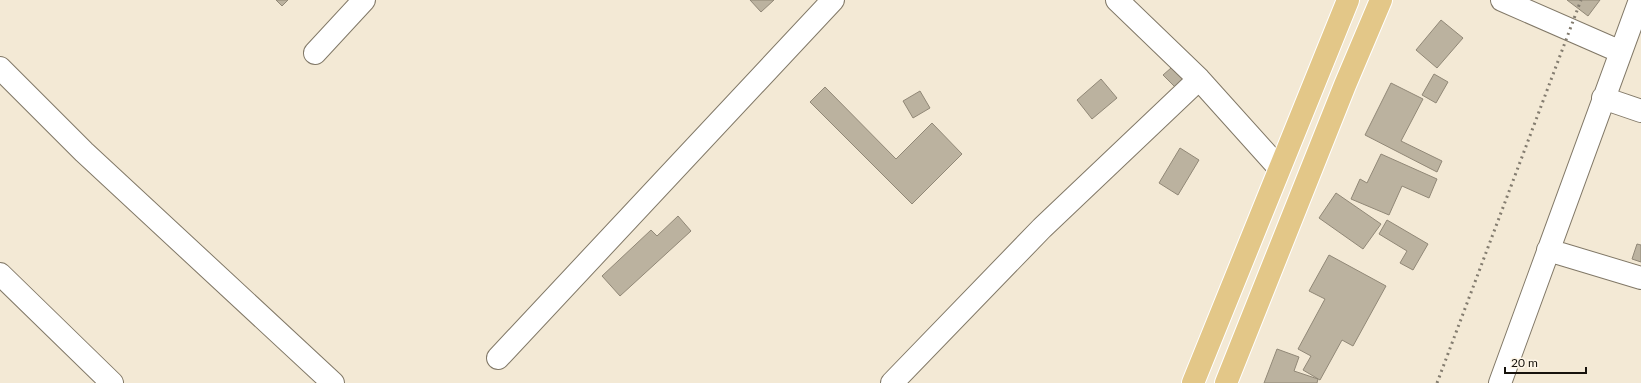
<svg xmlns="http://www.w3.org/2000/svg" width="1641" height="383" font-family="Lato,sans-serif">
	<rect width="100%" height="100%" fill="#f3e9d5"/>
	<!-- building -->
	<path fill="#bbb29f" stroke="#918877" d="M276,0h12l-6,6z
		M750,0h24l-13,12z
		M1567,0h33l-12,16z
		M1441,20l22,18 -26,30 -21,-18z
		M1179,61l14,14 -16,14 -14,-14z
		M1434,74l14,8 -12,21 -14,-8z
		M1101,79l16,19 -25,21 -15,-19z
		M1391,83l32,16 -22,42 41,20 -5,11 -72,-37z
		M825,87l71,72 36,-36 30,31 -50,50 -102,-102z
		M920,91l10,17 -17,10 -10,-17z
		M1180,148l19,12 -21,35 -19,-12z
		M1381,154l56,25 -8,19 -27,-12 -13,29 -38,-16 9,-20 7,4z
		M1336,193l45,31 -18,25 -44,-31z
		M678,216l13,15 -71,65 -18,-20 49,-46 6,6z
		M1387,220l41,24 -15,26 -13,-7 7,-12 -28,-17z
		M1637,244l4,1v17l-9,-3z
		M1329,255l57,31 -33,60 -11,-6 -22,40 -17,-10 8,-14 -13,-7 27,-50 -16,-8z
		M1277,349l22,8 -5,14 24,8 -1,4h-53z"/>
	<g fill="none" stroke-linecap="round" stroke-linejoin="round">
		<defs>
			<path id="street" d="M1117,0l82,79 80,89
				M1502,0l119,52
				M315,53l49,-53
				M1603,98l38,13
				M1548,250l93,28
				M0,274l112,109
				M498,358l335,-358
				M892,383l150,-155 157,-149
				M1500,383l140,-383"/>
			<path id="secondary" d="M0,68l84,84 249,231"/>
			<path id="primary" d="M1193,383l155,-383
				M1226,383l119,-298 36,-85"/>
		</defs>
		<!-- street casing -->
		<use href="#street" stroke="#817867" stroke-width="24"/>
		<!-- secondary casing -->
		<use href="#secondary" stroke="#817867" stroke-width="24"/>
		<!-- primary casing -->
		<use href="#primary" stroke="#fff" stroke-width="24"/>
		<!-- street -->
		<use href="#street" stroke="#fff" stroke-width="22"/>
		<!-- secondary -->
		<use href="#secondary" stroke="#fff" stroke-width="22"/>
		<!-- primary -->
		<use href="#primary" stroke="#e3c788" stroke-width="22"/>
		<!-- rail -->
		<path stroke="#837c6f" stroke-width="3" stroke-dasharray="2 4" stroke-linecap="butt" d="M1437,383l144,-383"/>
	</g>
	<!-- scale -->
	<path d="M1505 367v6h81v-6" fill="none" stroke="#16120c" stroke-width="2"/>
	<text x="1511" y="367" font-size="12" fill="#16120c" stroke="#fef6e7" stroke-width="3" paint-order="stroke">20 m</text>
</svg>
